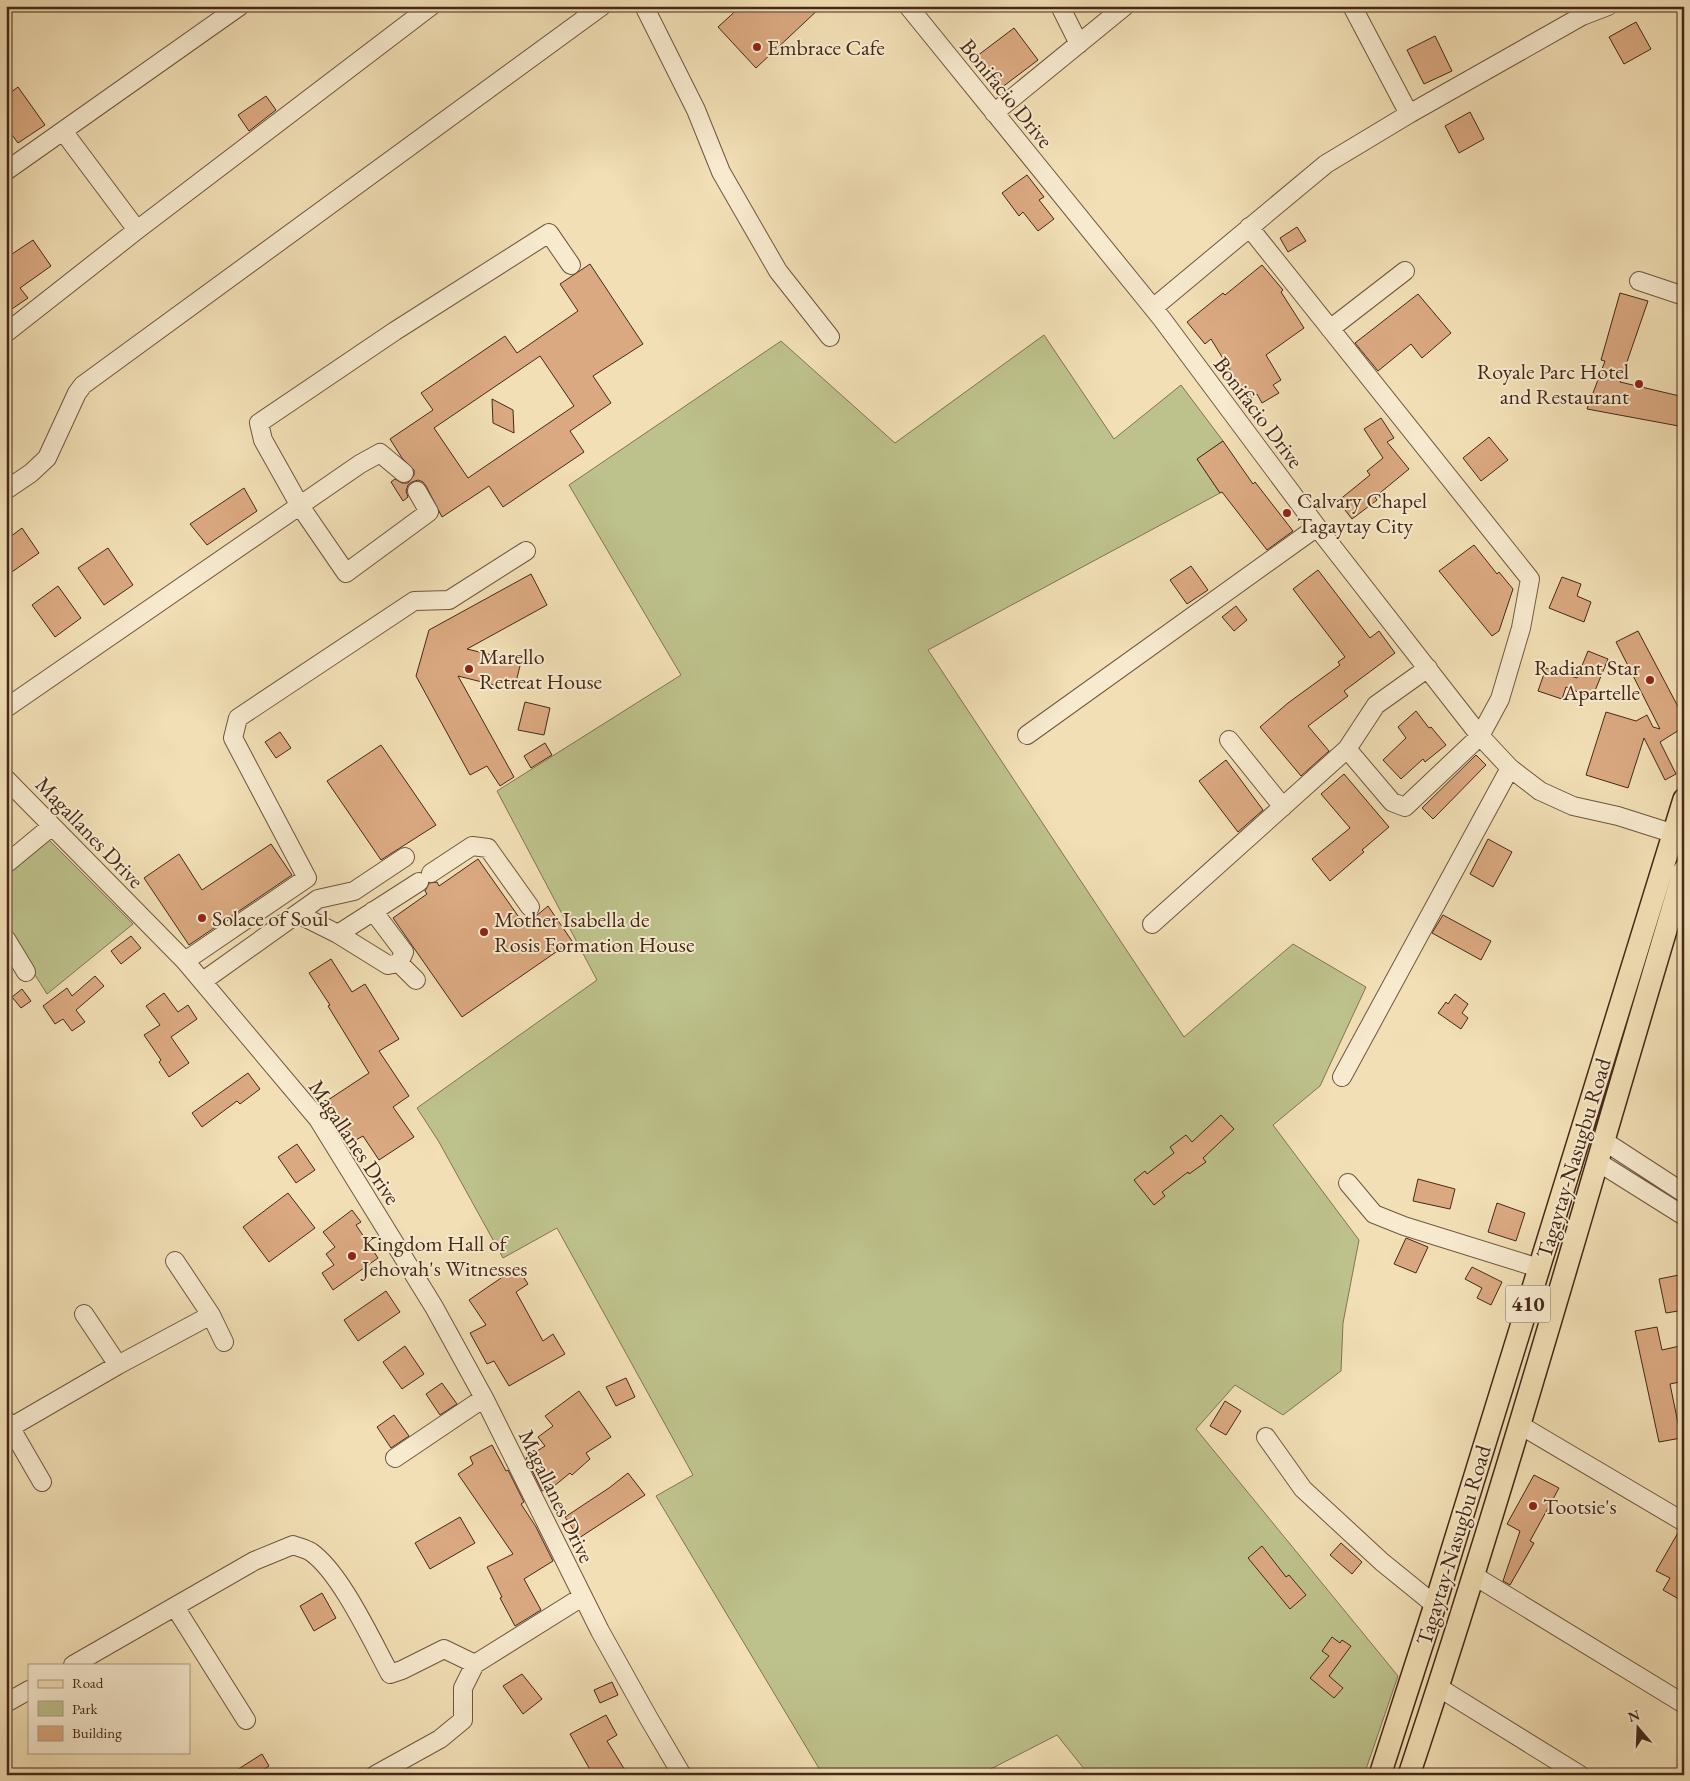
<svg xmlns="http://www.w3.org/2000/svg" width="1690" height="1781" font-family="'EB Garamond',serif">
	<rect width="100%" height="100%" fill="#f2dfb5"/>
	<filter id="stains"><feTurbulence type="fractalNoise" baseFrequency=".004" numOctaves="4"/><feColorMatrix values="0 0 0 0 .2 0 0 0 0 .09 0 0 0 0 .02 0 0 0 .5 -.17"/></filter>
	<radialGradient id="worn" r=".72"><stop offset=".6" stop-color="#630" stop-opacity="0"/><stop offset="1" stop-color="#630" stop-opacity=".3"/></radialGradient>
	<!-- green -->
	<path fill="#bdc18b" stroke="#817452" d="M1044,335l70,104 67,-54 42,56 -26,18 23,34 -292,157 256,387 109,-93 73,43 -46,99 -47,39 86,115 -16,83 -2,48 -58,44 -48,-30 -39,44 202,247 -34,99h-275l-32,-40 -78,40h-156l-167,-279 37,-21 -136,-247 -54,30 -64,-116 -22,-34 180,-128 -100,-189 184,-116 -112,-190 212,-144 114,102z
		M48,839l85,85 -86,70 -41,-65v-55z"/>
	<!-- building -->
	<path fill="#dba981" stroke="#452818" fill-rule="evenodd" d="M741,6h81l-66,62 -38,-41z
		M1636,22l15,27 -27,15 -15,-27z
		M1014,28l24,32 -37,28 -24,-32z
		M1435,36l17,35 -28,13 -17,-34z
		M18,87l27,38 -27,18 -12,-16v-31z
		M266,96l10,14 -27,21 -11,-16z
		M1470,112l14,27 -25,14 -14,-27z
		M1027,175l17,22 -5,3 15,19 -16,12 -15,-19 -4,4 -17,-23z
		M1297,227l9,14 -18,11 -8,-14z
		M33,240l18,26 -31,22 8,10 -22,15v-55z
		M590,264l53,80 -50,32 18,27 -41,28 14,21 -81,55 -14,-21 -47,31 -16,-31 -3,-4 -5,-2 -6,2 -4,3 -2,6 2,6 -5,4 -12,-19 4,-3 7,4h6l6,-8v-5l-12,-12 -12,-19 43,-29 -12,-17 84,-57 12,17 61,-42 -18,-27zM540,356l34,50 -106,72 -34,-50z
		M1262,265l21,25 -2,2 23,36 -38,27 15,25 -8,5 6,8 -17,10 -5,-9 -12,8 -14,-22 4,-2 -24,-39 -6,5 -18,-22 36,-29 2,2z
		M1620,293l28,8 -28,81 64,15v30l-97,-18 18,-48 -4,-1z
		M1418,294l33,39 -29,25 -11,-14 -33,27 -23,-28z
		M492,399l21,11 1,23 -21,-10z
		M1381,418l13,20 -7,4 22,27 -34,28 2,3 -25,19 -14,-18 32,-26 -3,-4 16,-13 -19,-29z
		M1489,437l19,23 -27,21 -18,-23z
		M1223,441l30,43 2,-2 38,49 -26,19 -45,-58 -2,1 -23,-34z
		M244,488l13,23 -50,34 -17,-21z
		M22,528l17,25 -33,23v-36z
		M1474,545l23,29 2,-2 14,17 -14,42 -7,5 -53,-65z
		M108,548l25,37 -29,20 -26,-37z
		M1191,566l17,24 -21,14 -17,-24z
		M1318,570l52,68 9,-7 16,22 -51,38 4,5 -40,30 21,25 -28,25 -41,-49 28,-24 52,-38 -2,-3 7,-5 -52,-68z
		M531,574l16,31 -80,44 54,13 -7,28 -56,-14 56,101 -14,9 -13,-20 -17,9 -54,-99 13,-46z
		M1562,577l19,7 -4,12 14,6 -7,20 -35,-14z
		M58,586l23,32 -26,19 -23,-32z
		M1236,606l11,14 -13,11 -12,-14z
		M1638,631l46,87v9l-24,15 16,32 -11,6 -21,-42 -16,50 -42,-13 20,-63 30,9 11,-6 6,12 7,2 -44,-87z
		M1588,651l20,8 -16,39 -26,-11 -4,12 -24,-8 8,-23 31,10z
		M525,702l25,6 -6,27 -26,-5z
		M1416,711l13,17 2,-1 15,18 -21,17 -2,-3 -22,20 -18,-19 23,-22 -8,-11z
		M280,732l11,16 -15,10 -11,-16z
		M545,743l7,12 -21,13 -7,-12z
		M381,745l55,80 -55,35 -54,-79z
		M1476,755l10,10 -53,54 -11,-11z
		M1226,760l37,50 -25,22 -39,-51z
		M1344,774l45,53 -27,23 2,2 -34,29 -18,-22 38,-31 -29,-34z
		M1488,839l24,13 -19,35 -23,-13z
		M271,844l21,31 -103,70 -45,-67 35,-24 23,36z
		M478,859l45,64 13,-7 12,-10 24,35 -110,76 -69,-99 34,-24 -2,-3 4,-8 8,-1 2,4z
		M1443,915l48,26 -10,19 -49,-27z
		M131,936l10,12 -20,16 -10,-13z
		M331,959l21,33 13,-8 34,55 -20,12 30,45 -16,11 21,30 -35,23 -16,-24 -9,5 -26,-41 41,-27 -41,-67 2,-1 -21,-32z
		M95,976l9,10 -28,24 9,12 -13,9 -9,-12 -8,5 -12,-18 24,-18 5,8z
		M22,989l9,12 -10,7 -9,-11z
		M164,993l14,19 10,-7 9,14 -26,18 18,26 -20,14 -10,-15 2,-2 -17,-25 16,-10 -14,-19z
		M1455,994l13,10 -6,9 6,5 -7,11 -23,-16 8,-11 2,2z
		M248,1073l12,16 -20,15 -3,-3 -35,26 -10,-14z
		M1221,1115l13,14 -31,29 3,4 -17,12 -1,-2 -26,20 3,4 -11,9 -20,-25 11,-9 2,3 27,-21 -4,-6 16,-12 6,7z
		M297,1144l18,26 -19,13 -18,-26z
		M1418,1179l37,10 -5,20 -37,-8z
		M288,1193l27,35 -46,34 -26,-35z
		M1497,1203l28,10 -9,28 -28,-9z
		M352,1210l9,12 -5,3 22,33 -45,32 -11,-17 12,-8 -8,-11 9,-7 -12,-15z
		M1406,1238l22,9 -12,26 -22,-9z
		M517,1267l11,17 -12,8 27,49 10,-7 12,20 -56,32 -15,-25 -7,3 -17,-31 16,-8 -17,-25z
		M1472,1267l30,15 -11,23 -14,-7 5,-10 -17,-9z
		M1684,1274v36l-18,3 -7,-34z
		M386,1291l14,21 -42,29 -14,-21z
		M1657,1327l5,23 22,-5v36l-14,3 11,54 -22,4 -24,-111z
		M405,1346l19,28 -22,15 -19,-27z
		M626,1378l9,19 -19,9 -10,-19z
		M442,1383l15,21 -17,11 -14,-21z
		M579,1391l32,46 -25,16 4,6 -18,16 -2,-2 -22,18 -1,-2 -5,2 -16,-33 19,-12 -7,-9 15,-11 -8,-10z
		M1225,1401l16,10 -15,24 -16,-9z
		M394,1415l15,21 -18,12 -14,-21z
		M492,1445l14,26 2,-1 16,32 -3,2 15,23 17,34 -29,18 17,31 -26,16 -15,-28 2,-1 -15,-30 26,-13 -55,-80 15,-10 -3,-7z
		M628,1473l17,22 -66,43 -14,-21 44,-29z
		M1534,1475l25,13 -29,53 4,2 -24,42 -7,-4 17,-50 -13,-7z
		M460,1517l15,26 -45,26 -15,-26z
		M1679,1531l5,2v69l-21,-12 7,-12 -14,-7z
		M1341,1543l21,19 -10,12 -22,-19z
		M1262,1546l24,31 3,-2 17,20 -16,14 -42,-51z
		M322,1593l14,25 -22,13 -14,-25z
		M1332,1637l8,6 2,-3 9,6 -22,30 14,12 -9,10 -24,-20 19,-22 -7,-5z
		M522,1674l20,25 -19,15 -20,-28z
		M612,1682l6,13 -18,8 -6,-13z
		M606,1715l11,20 -10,6 21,34h-35l-23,-41z
		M262,1754l7,12 -14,9h-26z"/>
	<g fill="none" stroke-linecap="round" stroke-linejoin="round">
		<defs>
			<path id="minor" d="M644,6l52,104 25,62 57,99 52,66
				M908,6l254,313 155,208 163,209 30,32 30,23 33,15 45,10 66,21
				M1060,6l19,38
				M1352,6l57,108
				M994,113l131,-107
				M63,131l74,99
				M6,171l234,-165
				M1249,227l281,352 -9,49 -21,71 -20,37 -75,71 -13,-5 -45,-53
				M1639,281l45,15
				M1153,308l173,-144 83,-50 173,-98 26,-10
				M1330,329l75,-58
				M6,333l131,-103 294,-224
				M6,490l25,-17 16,-15 30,-65 6,-8 519,-379
				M417,491l12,21 -83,61 -46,-67 -37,-66 -4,-17 136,-92 154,-98 22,32
				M6,708l354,-244 20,-11 24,20
				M1027,735l290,-208
				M1229,740l54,67
				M6,779l179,182 133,158 116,188 50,91 116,233 48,86 34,58
				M6,864l46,-38
				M431,873l41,-27 16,2 42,59
				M298,914l40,20 50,31 11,-2 5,-11 -31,-41
				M1152,924l195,-175 29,-44 52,-37
				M338,934l81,-52
				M6,939l20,33
				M185,961l122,-83 -74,-140 5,-20 176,-117 35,-1 77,-49
				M399,963l17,17
				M203,981l115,-82 36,-8 51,-34
				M1342,1077l168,-309
				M1604,1141l80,52
				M1598,1162l86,54
				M1348,1183l26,31 30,12 135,42
				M175,1261l36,54 13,27
				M84,1314l34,51
				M6,1420l36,62
				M1520,1425l164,97
				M6,1430l112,-65 93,-50
				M1266,1437l37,52 79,73 53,43
				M395,1458l89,-60
				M1473,1575l211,129
				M175,1607l71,113
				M73,1665l181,-104 39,-16c5,2 13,4 18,7 30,21 61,89 79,122l12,-4 42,-21 31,15 107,-67
				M1438,1687l142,88
				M6,1703l23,-13
				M375,1775l65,-36 23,-19v-32l12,-24"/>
			<path id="major" d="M1380,1775l55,-170 249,-806
				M1409,1775c100,-299 184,-603 275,-905"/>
		</defs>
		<!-- minor casing -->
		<use href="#minor" stroke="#70563f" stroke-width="20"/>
		<!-- major casing -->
		<use href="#major" stroke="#452818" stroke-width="24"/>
		<!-- minor -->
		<use href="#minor" stroke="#f7eacf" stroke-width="18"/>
		<!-- major -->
		<use href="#major" stroke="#f2dfb5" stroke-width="21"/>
	</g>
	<!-- markers -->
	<g fill="#8f2418" stroke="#f7eacf" stroke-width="2">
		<circle cx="757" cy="47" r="5"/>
		<circle cx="1639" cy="384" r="5"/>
		<circle cx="1287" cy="513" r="5"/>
		<circle cx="469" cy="669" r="5"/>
		<circle cx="1650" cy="680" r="5"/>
		<circle cx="202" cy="918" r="5"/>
		<circle cx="484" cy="932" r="5"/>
		<circle cx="352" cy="1256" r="5"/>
		<circle cx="1533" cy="1506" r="5"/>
	</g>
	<g text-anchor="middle" stroke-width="4" stroke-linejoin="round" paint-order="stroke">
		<!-- shield labels -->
		<rect fill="#f7eacf" stroke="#7a624f" stroke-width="1" x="1505.5" y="1285.5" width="45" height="37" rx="4"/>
		<g font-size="21" font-weight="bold" fill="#452818">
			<text x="1528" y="1311">410</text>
		</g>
		<!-- poi labels -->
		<g font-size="22" fill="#452818" stroke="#f7eacf" text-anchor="start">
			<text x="767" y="55">Embrace Cafe</text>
			<text x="1629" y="379" text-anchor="end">Royale Parc Hotel<tspan x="1629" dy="25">and Restaurant</tspan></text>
			<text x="1297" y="508">Calvary Chapel<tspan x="1297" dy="25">Tagaytay City</tspan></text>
			<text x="479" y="664">Marello<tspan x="479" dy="25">Retreat House</tspan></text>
			<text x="1640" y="675" text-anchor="end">Radiant Star<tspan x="1640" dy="25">Apartelle</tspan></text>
			<text x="212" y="926">Solace of Soul</text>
			<text x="494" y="927">Mother Isabella de<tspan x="494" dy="25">Rosis Formation House</tspan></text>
			<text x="362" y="1251">Kingdom Hall of<tspan x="362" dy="25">Jehovah's Witnesses</tspan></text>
			<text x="1543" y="1514">Tootsie's</text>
		</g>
		<!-- street labels -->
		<g font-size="22" fill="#452818" stroke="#f7eacf">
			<text transform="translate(1007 93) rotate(51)" y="8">Bonifacio Drive</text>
			<text transform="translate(1259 412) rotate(53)" y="8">Bonifacio Drive</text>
			<text transform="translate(90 832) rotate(46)" y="8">Magallanes Drive</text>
			<text transform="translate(355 1142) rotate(56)" y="8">Magallanes Drive</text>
			<text transform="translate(1573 1158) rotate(-73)" y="8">Tagaytay-Nasugbu Road</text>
			<text transform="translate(557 1496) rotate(64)" y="8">Magallanes Drive</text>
			<text transform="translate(1453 1545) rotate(-73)" y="8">Tagaytay-Nasugbu Road</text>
		</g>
	</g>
	<!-- margin -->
	<rect width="1690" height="1781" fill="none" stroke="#f2dfb5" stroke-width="25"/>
	<rect x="8" y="8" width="1675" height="1766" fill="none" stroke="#452818" stroke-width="2.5"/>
	<rect x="12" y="12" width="1665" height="1756" fill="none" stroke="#452818"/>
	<!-- legend -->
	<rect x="28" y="1664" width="162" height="90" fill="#f7eacf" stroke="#b09c86"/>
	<rect x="38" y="1680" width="25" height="8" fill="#f2dfb5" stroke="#b09c86"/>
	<text x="72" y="1688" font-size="15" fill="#452818">Road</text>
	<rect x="38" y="1701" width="25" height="15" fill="#bdc18b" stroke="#b09c86"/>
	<text x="72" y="1714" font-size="15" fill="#452818">Park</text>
	<rect x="38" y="1726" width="25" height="15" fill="#dba981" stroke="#b09c86"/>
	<text x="72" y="1738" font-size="15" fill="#452818">Building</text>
	<!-- north arrow -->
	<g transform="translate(1638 1728) rotate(341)" stroke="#f7eacf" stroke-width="4" paint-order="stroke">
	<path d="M0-4L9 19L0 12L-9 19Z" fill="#452818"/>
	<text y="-8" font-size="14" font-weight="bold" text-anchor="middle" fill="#452818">N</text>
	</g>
	<rect width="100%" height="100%" filter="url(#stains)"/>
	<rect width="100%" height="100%" fill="url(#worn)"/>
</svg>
